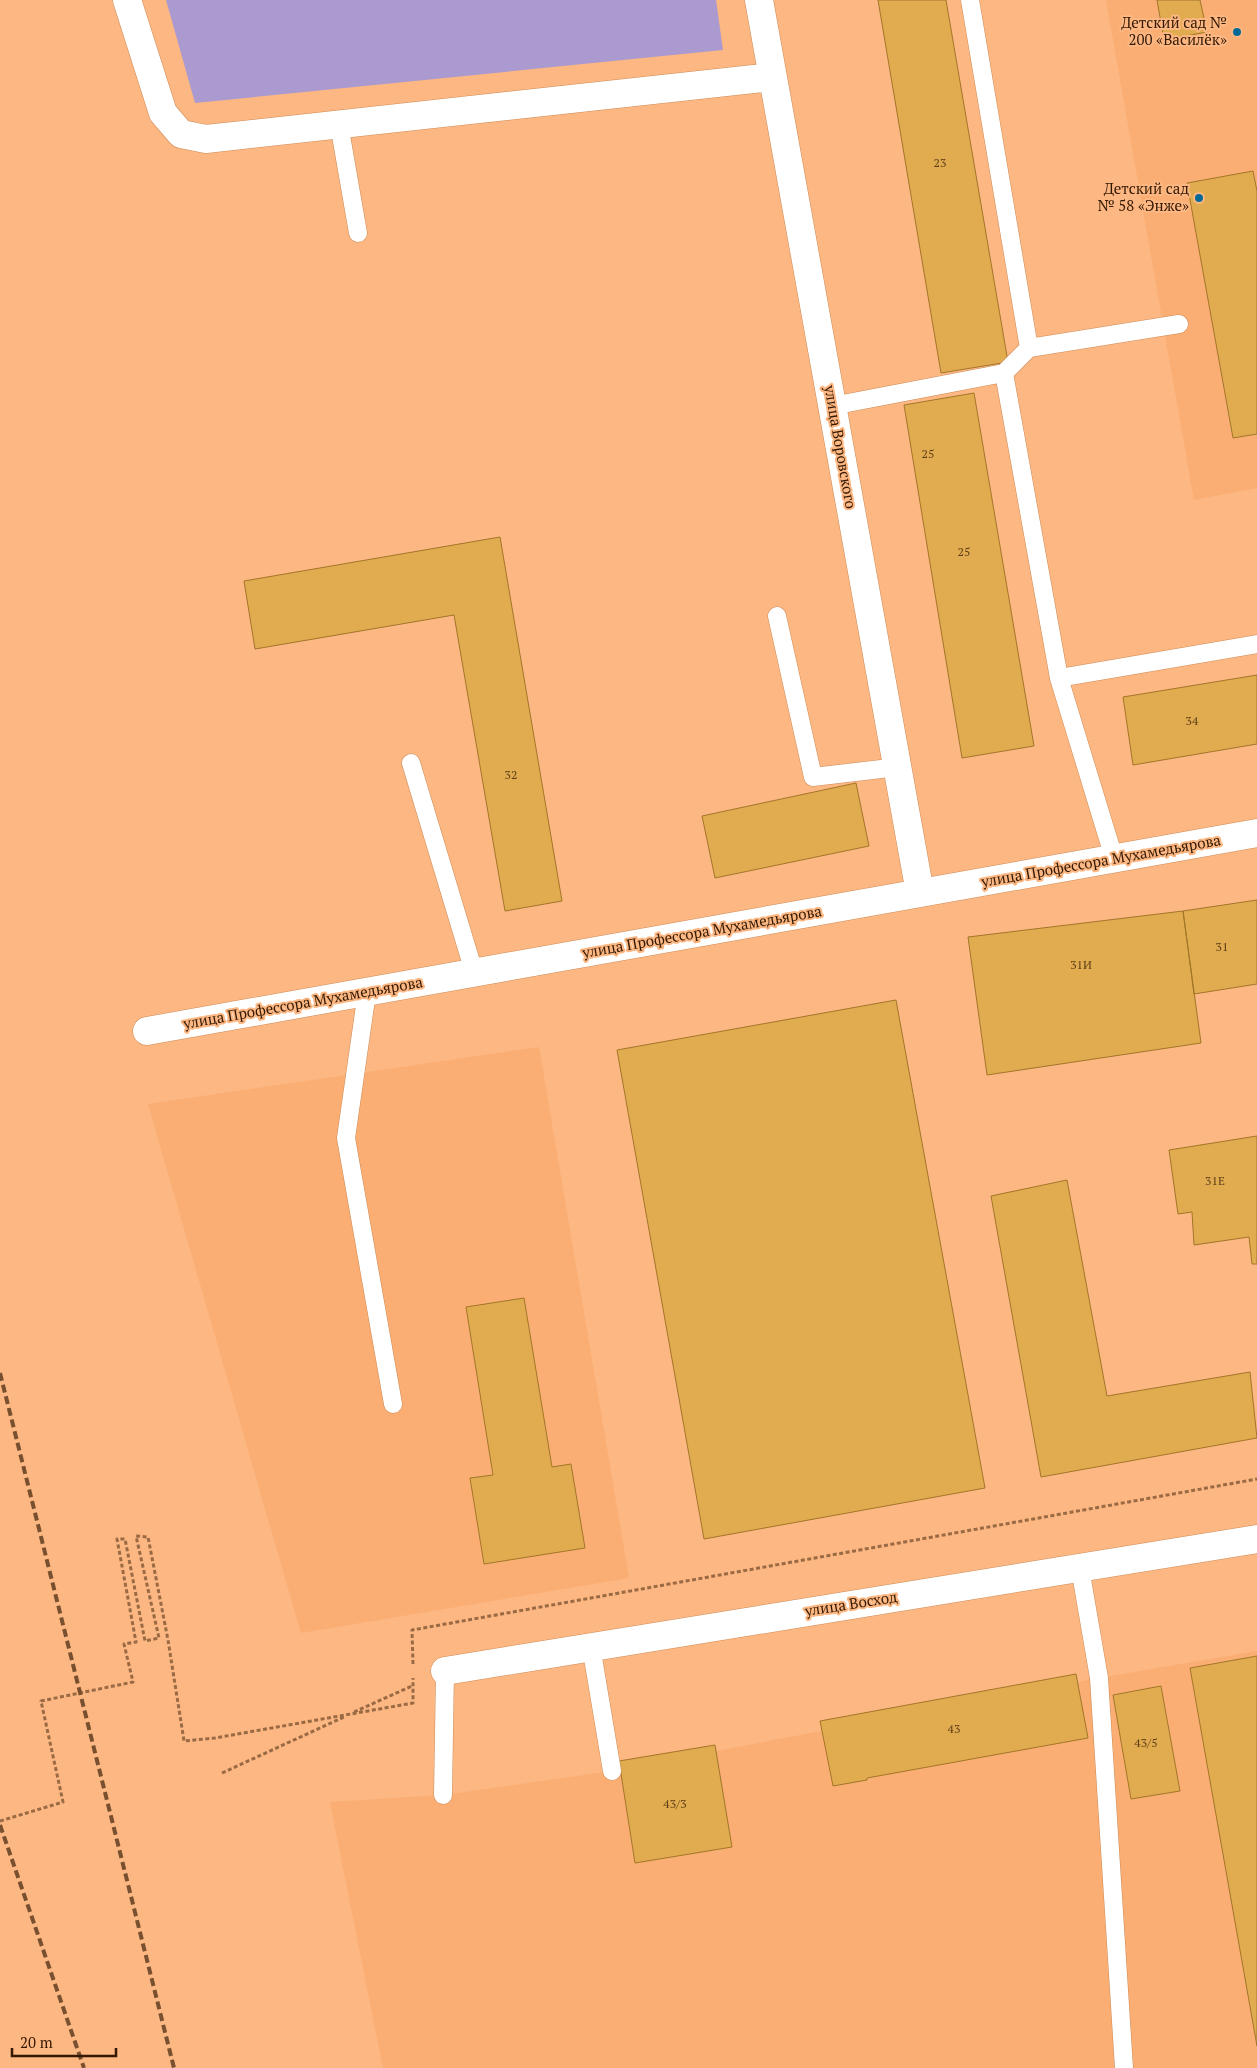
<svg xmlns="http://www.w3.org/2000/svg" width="1257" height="2068" font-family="'PT Serif',serif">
	<rect width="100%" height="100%" fill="#fdb782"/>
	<!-- built -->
	<path fill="#faae73" d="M1106,0h151v488l-63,12z
		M539,1047l90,531 -328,55 -153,-529z
		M1257,1651v417h-874l-53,-266 113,-7 169,-24 487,-93z"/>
	<!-- green -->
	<path fill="#aa9ad0" d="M166,0h550l7,50 -528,53z"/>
	<!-- building -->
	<path fill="#e1ab50" stroke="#a27629" d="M878,0h68l62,362 -67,11z
		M1157,0h43l7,32 -43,8z
		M1253,171l4,20v243l-24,4 -46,-255z
		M974,393l60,353 -72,12 -58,-353z
		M500,537l62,364 -57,10 -51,-296 -199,34 -11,-68z
		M1257,675v69l-124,21 -10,-68z
		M856,783l13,63 -154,32 -13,-62z
		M1257,900v84l-63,10 -11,-83z
		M1183,911l18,132 -214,32 -19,-138z
		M896,1000l89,488 -281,51 -87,-489z
		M1257,1136v128h-5l-3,-27 -55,8 -2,-33 -14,2 -9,-64z
		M1067,1180l40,216 143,-24 7,66 -216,39 -50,-281z
		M524,1298l28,169 19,-3 14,84 -101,16 -14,-86 23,-3 -27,-168z
		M1257,1656v390l-67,-378z
		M1076,1674l12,64 -221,40v2l-34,6 -13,-65z
		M1161,1686l19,105 -49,8 -18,-104z
		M715,1745l17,102 -97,16 -16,-102z"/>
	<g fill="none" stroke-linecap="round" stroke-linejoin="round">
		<defs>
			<path id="lane" d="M970,0l59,348 -25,25 55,305 55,180
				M339,124l19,109
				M1029,348l150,-24
				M832,406l172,-33
				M777,616l36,161 85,-10
				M1059,678l198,-34
				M411,763l63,209
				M367,992l-21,146 47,266
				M1080,1568l19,110 25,390
				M591,1646l21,125
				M443,1795l2,-124"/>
			<path id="street" d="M127,0l36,113 18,21 25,5 566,-62
				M759,0l161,893
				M147,1031l1110,-198
				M445,1671l812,-132"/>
		</defs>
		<!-- lane casing -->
		<use href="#lane" stroke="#cd8a55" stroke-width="19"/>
		<!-- street casing -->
		<use href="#street" stroke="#cd8a55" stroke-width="29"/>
		<!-- path -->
		<path stroke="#9a6a44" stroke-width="3" stroke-dasharray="4 2.5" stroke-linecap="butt" d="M413,1664l-1,-34 845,-151
			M354,1712l58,-26
			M222,1773l122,-56
			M0,1821l63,-19 -22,-101 92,-19 -9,-38 12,-2 -19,-103h8l20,102 14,-3 -23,-102 12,1 20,103 16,101 31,-3 198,-35v-25"/>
		<!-- lane -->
		<use href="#lane" stroke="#fff" stroke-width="18"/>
		<!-- street -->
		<use href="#street" stroke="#fff" stroke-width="28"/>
		<!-- rail -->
		<path stroke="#79502f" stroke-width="4" stroke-dasharray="8 4" stroke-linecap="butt" d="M0,1373l174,695
			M0,1825l84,243"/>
	</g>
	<!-- markers -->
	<g fill="#056997" stroke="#fdb782" stroke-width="2">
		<circle cx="1237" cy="32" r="5"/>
		<circle cx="1199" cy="198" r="5"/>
	</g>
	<g text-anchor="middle" stroke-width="4" stroke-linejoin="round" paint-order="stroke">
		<!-- number labels -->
		<g font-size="12" fill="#5e3e16">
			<text x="940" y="167">23</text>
			<text x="928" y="458">25</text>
			<text x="964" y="556">25</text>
			<text x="1192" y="725">34</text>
			<text x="511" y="779">32</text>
			<text x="1222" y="951">31</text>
			<text x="1081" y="969">31И</text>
			<text x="1215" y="1185">31Е</text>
			<text x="954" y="1733">43</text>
			<text x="1146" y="1747">43/5</text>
			<text x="675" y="1808">43/3</text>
		</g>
		<!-- poi labels -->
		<g font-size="15" fill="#331903" stroke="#fdb782" text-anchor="end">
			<text x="1227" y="28">Детский сад №<tspan x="1227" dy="17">200 «Василёк»</tspan></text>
			<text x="1189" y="194">Детский сад<tspan x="1189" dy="17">№ 58 «Энже»</tspan></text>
		</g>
		<!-- street labels -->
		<g font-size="15" fill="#331903" stroke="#fdb782">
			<text transform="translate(840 447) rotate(80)" y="5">улица Воровского</text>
			<text transform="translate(1101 861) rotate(-10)" y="5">улица Профессора Мухамедьярова</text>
			<text transform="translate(702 932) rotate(-10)" y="5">улица Профессора Мухамедьярова</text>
			<text transform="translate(303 1003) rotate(-10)" y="5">улица Профессора Мухамедьярова</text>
			<text transform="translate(851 1604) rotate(-9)" y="5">улица Восход</text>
		</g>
	</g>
	<!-- scale -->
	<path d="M12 2048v8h104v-8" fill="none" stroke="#331903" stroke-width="2.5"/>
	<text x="20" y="2048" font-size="15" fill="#331903" stroke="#fdb782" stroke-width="4" paint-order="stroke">20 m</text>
</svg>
